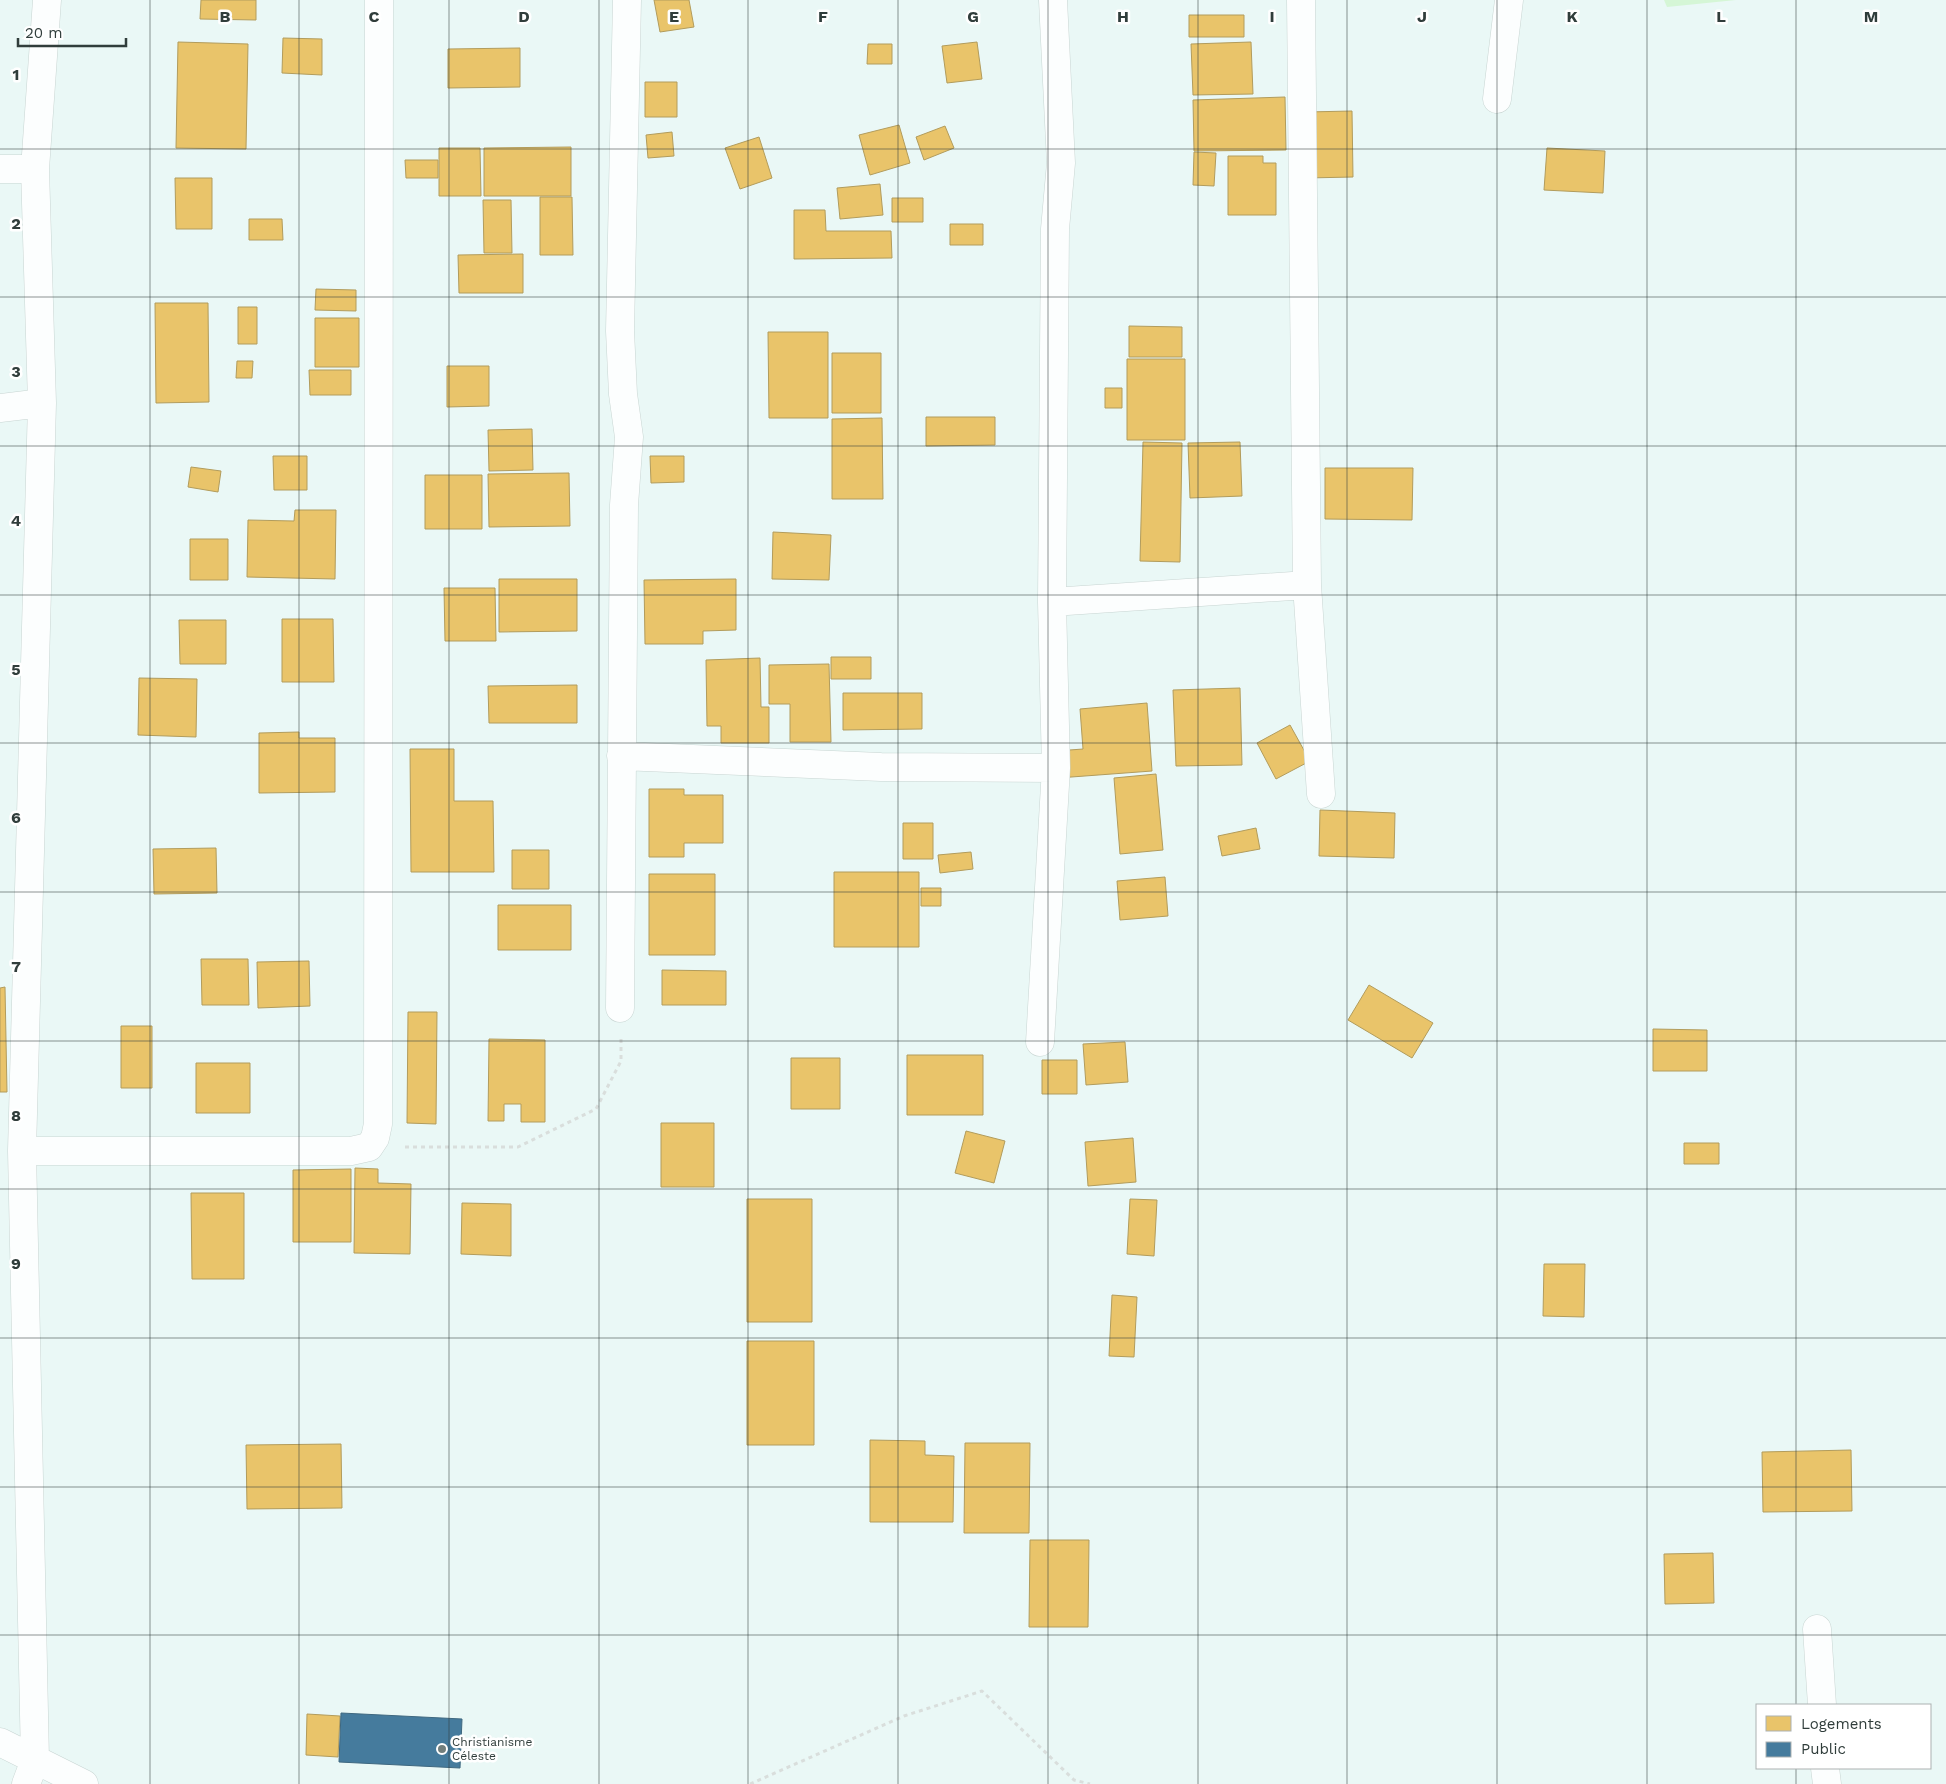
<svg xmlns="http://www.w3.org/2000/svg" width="1946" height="1784" font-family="'Work Sans',sans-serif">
	<rect width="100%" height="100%" fill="#eaf8f6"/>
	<!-- green -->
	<path fill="#d5f6d6" d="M1664,0h72l-69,7z"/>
	<!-- homes -->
	<path fill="#e9c46a" stroke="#b29c5c" d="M201,0h55v20l-56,-1z
		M654,0h35l5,27 -34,5z
		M1189,15h55v22h-55z
		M283,38l39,1v36l-40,-2z
		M178,42l70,2 -2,105 -70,-1z
		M977,42l5,37 -35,4 -5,-37z
		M1251,42l2,52 -60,1 -2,-51z
		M868,44h24v20h-25z
		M520,48v39l-72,1v-39z
		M645,82h32v35h-32z
		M1285,97l1,53 -92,1 -1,-51z
		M1352,111l1,66 -47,1v-66z
		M899,125l11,38 -40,12 -11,-40z
		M945,126l9,22 -30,12 -8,-23z
		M672,132l2,24 -26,2 -2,-23z
		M759,137l13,41 -32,11 -15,-41z
		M571,147v49h-87v-48z
		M439,148h41l1,48h-42z
		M1547,148l58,3 -2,42 -59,-3z
		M1194,152l22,1 -2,33 -21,-1z
		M1228,156h35v7h13v52h-48z
		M405,160h33v18h-32z
		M175,178h37v51h-36z
		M880,184l3,31 -43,4 -3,-31z
		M540,197h32l1,58h-33z
		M892,198h31v24h-31z
		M483,200h28l1,53h-28z
		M794,210h31l1,21h65l1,27 -98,1z
		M249,219h33l1,21h-34z
		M950,224h33v21h-33z
		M523,254v39h-64l-1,-38z
		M316,289l40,1v21l-41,-1z
		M155,303h53l1,99 -53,1z
		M238,307h19v37h-19z
		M315,318h44v49h-44z
		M1129,326l53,1v30h-53z
		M768,332h60v86h-59z
		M832,353h49v60h-49z
		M1127,359h58v81h-58z
		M237,361h16l-1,17h-16z
		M447,366h42v40l-42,1z
		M309,370h42v25h-41z
		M1105,388h17v20h-17z
		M926,417h69v28l-69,1z
		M882,418l1,81h-51v-80z
		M532,429l1,41 -44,1 -1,-41z
		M1143,442l39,1 -2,119 -40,-1z
		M1240,442l2,54 -52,2 -2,-55z
		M273,456h34v34h-33z
		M650,456h34v26l-33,1z
		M191,467l30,4 -3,21 -30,-5z
		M1325,468h88l-1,52 -87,-1z
		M569,473l1,53 -81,1 -1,-53z
		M425,475h57v54h-57z
		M295,510h41l-1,69 -88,-2 1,-57 46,1z
		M773,532l58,3 -2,45 -57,-1z
		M190,539h38v41h-38z
		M499,579h78v52l-78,1z
		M736,579v51l-33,1v13h-58l-1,-64z
		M444,588h51l1,53h-51z
		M282,619h51l1,63h-52z
		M179,620h47v44h-46z
		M831,657h40v22h-40z
		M760,658l1,49h8v36h-48v-17h-14l-1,-66z
		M829,664l2,78h-41v-38h-21v-39z
		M139,678l58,1 -1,58 -58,-2z
		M577,685v38h-88l-1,-37z
		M1240,688l2,77 -66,1 -3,-76z
		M843,693h79v36l-79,1z
		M1147,703l5,68 -94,7 -2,-27 27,-2 -3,-40z
		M1290,725l20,36 -34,18 -19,-36z
		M299,732v6h36v54l-76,1v-60z
		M410,749h44v52h39l1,71h-83z
		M1156,774l7,76 -43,4 -6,-76z
		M649,789h35v6h39v48h-39v14h-35z
		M1320,810l75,3 -1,45 -75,-2z
		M903,823h30v36h-30z
		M1256,828l4,21 -38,7 -4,-20z
		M216,848l1,45 -63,1 -1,-45z
		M512,850h37v39h-37z
		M971,852l2,17 -33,4 -2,-18z
		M834,872h85v75h-85z
		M649,874h66v81h-66z
		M1165,877l3,39 -48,4 -3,-39z
		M921,888h20v18h-20z
		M498,905h73v45h-73z
		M201,959h47l1,46h-47z
		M309,961l1,45 -52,2 -1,-46z
		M662,970l64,1v34h-64z
		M1369,985l64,38 -21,35 -64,-38z
		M5,987l2,105h-7v-104z
		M408,1012h29l-1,112 -29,-1z
		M121,1026h31v62h-31z
		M1653,1029l54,1v41h-54z
		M489,1039l56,1v82h-24v-18h-17v17h-16z
		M1125,1042l3,40 -42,3 -3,-41z
		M907,1055h76v60h-76z
		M791,1058h49v51h-49z
		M1042,1060h35v34h-35z
		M196,1063h54v50h-54z
		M661,1123h53v64h-53z
		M966,1131l39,10 -11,42 -39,-10z
		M1133,1138l3,44 -48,4 -3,-44z
		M1684,1143h35v21h-35z
		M355,1168l23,1v14l33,1 -1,70 -56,-1z
		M351,1169v73h-58v-72z
		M191,1193h53v86h-52z
		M747,1199h65v123h-65z
		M1130,1199l27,1 -3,56 -27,-2z
		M462,1203l49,1v52l-50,-2z
		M1544,1264h41l-1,53 -41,-1z
		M1112,1295l25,2 -3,60 -25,-1z
		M747,1341h67v104h-67z
		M870,1440l55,1v14l29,1 -1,66h-83z
		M965,1443h65l-1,90h-65z
		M341,1444l1,64 -95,1 -1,-64z
		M1851,1450l1,61 -89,1 -1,-60z
		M1030,1540h59l-1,87h-59z
		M1713,1553l1,50 -49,1 -1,-50z
		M307,1714l33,2 -2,41 -32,-2z"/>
	<!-- public -->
	<path fill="#457b9d" stroke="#3f6880" d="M341,1713l121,6 -2,49 -121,-6z"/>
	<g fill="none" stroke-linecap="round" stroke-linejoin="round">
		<defs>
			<path id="minor" d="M1301,0l6,585 14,209
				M1497,99l12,-99
				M0,169h35
				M0,408l42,-5
				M1052,602l255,-17
				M621,756l260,11 175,1
				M620,1008l4,-503 5,-68 -6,-43 -3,-63 7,-331
				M1040,1042l16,-274 -4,-166 3,-373 6,-66 -8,-163
				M22,1151h329l18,-4 6,-9 3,-14 1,-1124
				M1817,1629l5,76
				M0,1742l84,42
				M1825,1768l2,16
				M26,1784l9,-24 -13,-609 20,-748 -7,-234 12,-169"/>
		</defs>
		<!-- minor casing -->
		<use href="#minor" stroke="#c8d5d2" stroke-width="29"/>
		<!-- path -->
		<path stroke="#d9dedc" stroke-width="3" stroke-dasharray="4 4" stroke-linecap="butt" d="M405,1147h113l78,-38 25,-48v-23
			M750,1784l154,-68 78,-25 92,89 16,4"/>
		<!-- minor -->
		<use href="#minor" stroke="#fcfefe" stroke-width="28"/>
	</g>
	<!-- grid -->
	<path fill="none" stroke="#303d3b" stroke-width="1" stroke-opacity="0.55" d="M150,0v1784M299,0v1784M449,0v1784M599,0v1784M748,0v1784M898,0v1784M1048,0v1784M1198,0v1784M1347,0v1784M1497,0v1784M1647,0v1784M1796,0v1705M0,149h1946M0,297h1946M0,446h1946M0,595h1946M0,743h1946M0,892h1946M0,1041h1946M0,1189h1946M0,1338h1946M0,1487h1946M0,1635h1946M1796,1768v16"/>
	<!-- markers -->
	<circle fill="#717e7c" stroke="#fff" stroke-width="2" cx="442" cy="1749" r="5"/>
	<g text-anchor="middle" stroke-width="5" stroke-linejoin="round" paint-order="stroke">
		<!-- poi labels -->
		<g font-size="12" fill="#303d3b" stroke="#fff" text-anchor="start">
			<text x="452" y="1746">Christianisme<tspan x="452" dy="14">Céleste</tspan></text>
		</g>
	</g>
	<g font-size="16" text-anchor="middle" font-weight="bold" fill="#303d3b" stroke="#fff" stroke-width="5" stroke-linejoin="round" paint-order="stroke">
		<text x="225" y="22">B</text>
		<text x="374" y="22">C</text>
		<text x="524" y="22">D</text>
		<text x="674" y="22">E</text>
		<text x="823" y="22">F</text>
		<text x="973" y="22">G</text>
		<text x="1123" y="22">H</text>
		<text x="1272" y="22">I</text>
		<text x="1422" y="22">J</text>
		<text x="1572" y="22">K</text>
		<text x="1721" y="22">L</text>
		<text x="1871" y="22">M</text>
		<text x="16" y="80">1</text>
		<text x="16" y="229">2</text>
		<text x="16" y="377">3</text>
		<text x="16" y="526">4</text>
		<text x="16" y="675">5</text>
		<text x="16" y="823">6</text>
		<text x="16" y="972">7</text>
		<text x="16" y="1121">8</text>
		<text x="16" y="1269">9</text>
	</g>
	<!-- legend -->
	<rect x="1756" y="1704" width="175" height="65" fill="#ffffff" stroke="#acb1b1"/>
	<rect x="1766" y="1716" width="25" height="15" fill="#e9c46a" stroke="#acb1b1"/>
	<text x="1801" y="1729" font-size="15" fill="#303d3b">Logements</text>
	<rect x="1766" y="1742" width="25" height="15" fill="#457b9d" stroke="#acb1b1"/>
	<text x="1801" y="1754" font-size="15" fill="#303d3b">Public</text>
	<!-- scale -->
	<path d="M18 38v8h108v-8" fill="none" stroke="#303d3b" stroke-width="2.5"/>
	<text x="25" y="38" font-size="15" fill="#303d3b" stroke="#ffffff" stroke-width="4" paint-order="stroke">20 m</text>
</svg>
